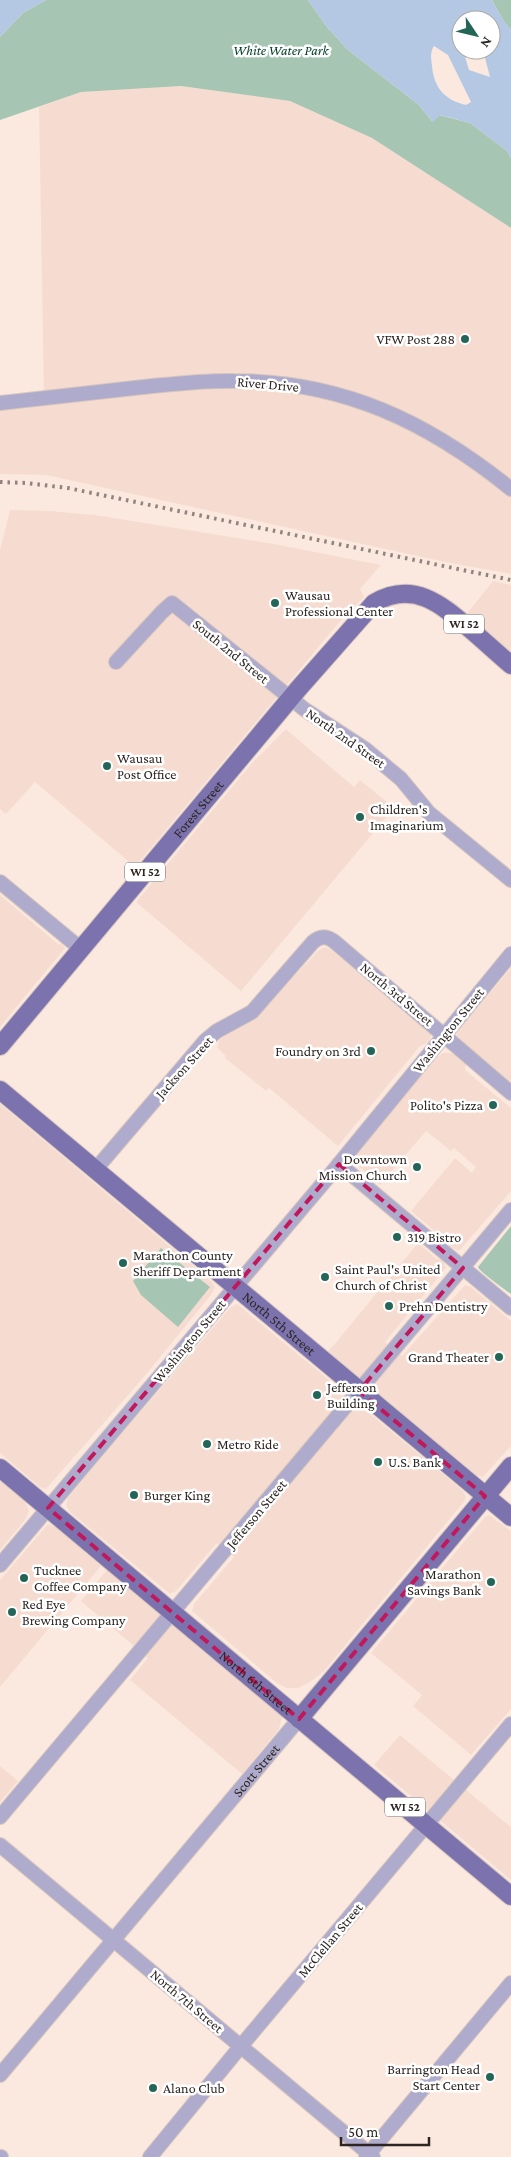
<svg xmlns="http://www.w3.org/2000/svg" width="511" height="2157" font-family="'Crimson Pro',serif">
	<rect width="100%" height="100%" fill="#fbe9e0"/>
	<!-- built -->
	<path fill="#f6dcd0" d="M181,86l109,15 82,37 139,90v346l-66,-12 -399,-87 -46,-1v-71l44,-5 -5,-291 42,-15z
		M10,510l40,1 45,4 179,29 107,21 -21,24 4,8 -23,23 -206,247 -100,-85 -29,32 -6,-5v-259z
		M493,581l18,4v69l-46,-38z
		M286,729l68,58 6,-7 34,28 -153,183 -105,-89 116,-139z
		M0,895l59,50 2,-2 4,5 -65,79z
		M325,947l6,3 101,83 -3,9 -9,4 -82,100 -69,-58 -3,3 -41,-33 1,-2 -9,-9 2,-6 6,-6 34,-20 36,-40 23,-24z
		M511,968v118l-53,-45 -2,-5 3,-6z
		M443,1053h6l10,3 7,7 -1,7 46,38v83l-52,60 -8,-4 -2,-4 -38,-32 44,-53 17,15 4,-6 -22,-19 -3,3 -25,-20 -46,54 -27,-24 2,-5 80,-97z
		M0,1104l212,178 3,5 -4,8 -68,83 -97,111 -6,-2 -40,-34z
		M418,1243l19,16 6,1 3,8 -61,74 17,14 63,-71 6,2 40,34v125l-28,31 -7,-2 -148,-123z
		M237,1304l224,185 5,7 -2,6 -6,7 -134,162 -14,11 -12,6h-11l-9,-4 -86,-73 2,-7 40,-47 -17,-14 -41,48 -6,3 -100,-82 -4,-7 2,-7 38,-46 124,-144z
		M0,1481l25,20 4,10 -4,9 -25,30z
		M489,1515l22,16v178l-40,46 -58,-49 9,-11 -51,-42 114,-136z
		M48,1524l7,3 46,39 -101,121v-107z
		M107,1570l175,147 -3,12 -37,45 -112,-94 18,-22 -67,-57z
		M400,1735l111,92v53l-137,-115z
		M0,1766l18,15 -18,21z"/>
	<!-- green -->
	<path fill="#a6c5b3" d="M46,0h262l19,27 21,23 71,55 13,16 7,-6 31,8 37,28 4,7v70l-139,-90 -82,-37 -109,-15 -100,6 -81,28v-83l23,-24z
		M492,0h19v30l-8,-10z
		M511,1226v68c-7,-5 -31,-22 -33,-27z
		M161,1248l49,39 -32,40 -37,-32 -8,-14z"/>
	<!-- water -->
	<path fill="#b4c8e3" fill-rule="evenodd" d="M0,0h46l-23,13 -23,24z
		M308,0h184l11,20 8,10v128l-4,-7 -37,-28 -30,-8 -7,7 -14,-17 -71,-55 -21,-23zM461,20h30v30h-8l7,27 -21,-7 -6,-20h-2zM434,46l14,9 23,47 -5,3c-21,-5 -32,-17 -34,-39 -1,-8 -2,-14 2,-20z"/>
	<g fill="none" stroke-linecap="round" stroke-linejoin="round">
		<defs>
			<g id="minor">
				<path d="M0,403c48,-5 96,-11 143,-16 31,-3 61,-7 91,-6 109,0 194,41 277,108"/>
				<path d="M116,662l46,-50 10,-9 132,106 61,40 36,30 28,34 82,67"/>
				<path d="M0,882l81,67"/>
				<path d="M339,1164l172,144"/>
				<path d="M95,1170l110,-129 12,-10 35,-19 61,-70c8,-7 15,-6 23,1l175,150"/>
				<path d="M0,1565l330,-390 181,-221"/>
				<path d="M0,1817l511,-607"/>
				<path d="M0,1845l373,312"/>
				<path id="s1" d="M0,2075l299,-356"/>
				<path d="M0,2157h1"/>
				<path d="M150,2157l91,-111 270,-322"/>
				<path d="M366,2157l145,-174"/>
			</g>
			<g id="major">
				<path id="s2" d="M0,1046l299,-358 75,-85c39,-23 67,1 96,26 14,12 27,24 41,36"/>
				<path id="s3" d="M0,1090l511,427"/>
				<path id="s4" d="M0,1468l511,428"/>
				<path d="M299,1719l212,-253"/>
			</g>
		</defs>
		<!-- minor casing -->
		<use href="#minor" stroke="#d6c6be" stroke-width="16"/>
		<!-- major casing -->
		<use href="#major" stroke="#d6c6be" stroke-width="20"/>
		<!-- minor -->
		<use href="#minor" stroke="#afabcc" stroke-width="14"/>
		<!-- major -->
		<use href="#major" stroke="#7c73ae" stroke-width="18"/>
		<!-- rail -->
		<path stroke="#8f837d" stroke-width="4" stroke-dasharray="2.5 5" stroke-linecap="butt" d="M0,482l26,1 42,5 443,92"/>
	</g>
	<!-- marked area -->
	<path fill="none" stroke="#c2185b" stroke-width="4" stroke-dasharray="10 6" stroke-linejoin="round" d="M339,1164l124,104 -104,123 126,105 -186,223 -251,-211z"/>
	<!-- markers -->
	<g fill="#236657" stroke="#fff" stroke-width="2">
		<circle cx="465" cy="339" r="5"/>
		<circle cx="275" cy="603" r="5"/>
		<circle cx="107" cy="766" r="5"/>
		<circle cx="360" cy="817" r="5"/>
		<circle cx="371" cy="1051" r="5"/>
		<circle cx="493" cy="1105" r="5"/>
		<circle cx="417" cy="1167" r="5"/>
		<circle cx="397" cy="1237" r="5"/>
		<circle cx="123" cy="1263" r="5"/>
		<circle cx="325" cy="1277" r="5"/>
		<circle cx="389" cy="1306" r="5"/>
		<circle cx="499" cy="1357" r="5"/>
		<circle cx="317" cy="1395" r="5"/>
		<circle cx="207" cy="1444" r="5"/>
		<circle cx="378" cy="1462" r="5"/>
		<circle cx="134" cy="1495" r="5"/>
		<circle cx="24" cy="1578" r="5"/>
		<circle cx="491" cy="1582" r="5"/>
		<circle cx="12" cy="1612" r="5"/>
		<circle cx="490" cy="2077" r="5"/>
		<circle cx="153" cy="2088" r="5"/>
	</g>
	<g text-anchor="middle" stroke-width="5" stroke-linejoin="round" paint-order="stroke">
		<!-- shield labels -->
		<g fill="#fff" stroke="#6b6664" stroke-width="1">
			<rect x="444" y="614.5" width="40" height="19" rx="4"/>
			<rect x="125" y="862.5" width="40" height="19" rx="4"/>
			<rect x="385" y="1797.5" width="40" height="19" rx="4"/>
		</g>
		<g font-size="12" font-weight="bold" fill="#2c2522">
			<text x="464" y="628">WI 52</text>
			<text x="145" y="876">WI 52</text>
			<text x="405" y="1811">WI 52</text>
		</g>
		<!-- park labels -->
		<g font-size="14" font-style="italic" fill="#003e25" stroke="#fff">
			<text x="281" y="55">White Water Park</text>
		</g>
		<!-- poi labels -->
		<g font-size="14" fill="#2c2522" stroke="#fff" text-anchor="start">
			<text x="455" y="344" text-anchor="end">VFW Post 288</text>
			<text x="285" y="600">Wausau<tspan x="285" dy="16">Professional Center</tspan></text>
			<text x="117" y="763">Wausau<tspan x="117" dy="16">Post Office</tspan></text>
			<text x="370" y="814">Children's<tspan x="370" dy="16">Imaginarium</tspan></text>
			<text x="361" y="1056" text-anchor="end">Foundry on 3rd</text>
			<text x="483" y="1110" text-anchor="end">Polito's Pizza</text>
			<text x="407" y="1164" text-anchor="end">Downtown<tspan x="407" dy="16">Mission Church</tspan></text>
			<text x="407" y="1242">319 Bistro</text>
			<text x="133" y="1260">Marathon County<tspan x="133" dy="16">Sheriff Department</tspan></text>
			<text x="335" y="1274">Saint Paul's United<tspan x="335" dy="16">Church of Christ</tspan></text>
			<text x="399" y="1311">Prehn Dentistry</text>
			<text x="489" y="1362" text-anchor="end">Grand Theater</text>
			<text x="327" y="1392">Jefferson<tspan x="327" dy="16">Building</tspan></text>
			<text x="217" y="1449">Metro Ride</text>
			<text x="388" y="1467">U.S. Bank</text>
			<text x="144" y="1500">Burger King</text>
			<text x="34" y="1575">Tucknee<tspan x="34" dy="16">Coffee Company</tspan></text>
			<text x="481" y="1579" text-anchor="end">Marathon<tspan x="481" dy="16">Savings Bank</tspan></text>
			<text x="22" y="1609">Red Eye<tspan x="22" dy="16">Brewing Company</tspan></text>
			<text x="480" y="2074" text-anchor="end">Barrington Head<tspan x="480" dy="16">Start Center</tspan></text>
			<text x="163" y="2093">Alano Club</text>
		</g>
		<!-- street labels -->
		<g font-size="14" fill="#2c2522" stroke="#fff">
			<text transform="translate(268 384) rotate(5)" y="5">River Drive</text>
			<text transform="translate(231 651) rotate(39)" y="5">South 2nd Street</text>
			<text transform="translate(346 738) rotate(35)" y="5">North 2nd Street</text>
			<text dy="5" stroke="none"><textPath href="#s2" startOffset="309">Forest Street</textPath></text>
			<text transform="translate(397 994) rotate(40)" y="5">North 3rd Street</text>
			<text transform="translate(448 1030) rotate(-51)" y="5">Washington Street</text>
			<text transform="translate(184 1067) rotate(-48)" y="5">Jackson Street</text>
			<text dy="5" stroke="none"><textPath href="#s3" startOffset="364">North 5th Street</textPath></text>
			<text transform="translate(189 1341) rotate(-50)" y="5">Washington Street</text>
			<text transform="translate(256 1514) rotate(-50)" y="5">Jefferson Street</text>
			<text dy="5" stroke="none"><textPath href="#s4" startOffset="334">North 6th Street</textPath></text>
			<text dy="5" stroke="none"><textPath href="#s1" startOffset="398">Scott Street</textPath></text>
			<text transform="translate(330 1940) rotate(-50)" y="5">McClellan Street</text>
			<text transform="translate(187 2001) rotate(40)" y="5">North 7th Street</text>
		</g>
	</g>
	<!-- north arrow -->
	<g transform="translate(476 35) rotate(125)"><circle r="24" fill="#ffffff" stroke="#aba8a7"/>
	<path d="M0-4L9 19L0 12L-9 19Z" fill="#236657"/>
	<text y="-8" font-size="14" font-weight="bold" text-anchor="middle" fill="#2c2522">N</text>
	</g>
	<!-- scale -->
	<path d="M341 2137v8h88v-8" fill="none" stroke="#2c2522" stroke-width="2.5"/>
	<text x="348" y="2137" font-size="15" fill="#2c2522" stroke="#ffffff" stroke-width="4" paint-order="stroke">50 m</text>
</svg>
